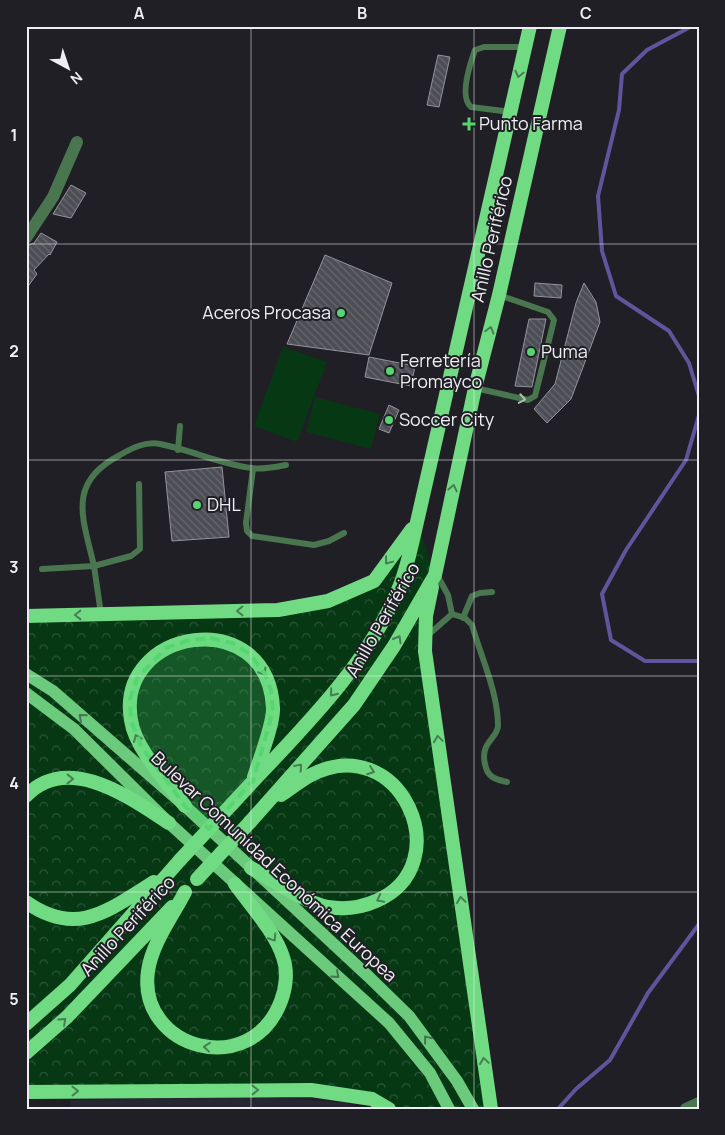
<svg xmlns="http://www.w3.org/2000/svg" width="725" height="1135" font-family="Manrope,sans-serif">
	<defs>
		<pattern id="forest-crowns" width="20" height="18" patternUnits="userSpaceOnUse" patternTransform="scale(1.25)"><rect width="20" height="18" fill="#073814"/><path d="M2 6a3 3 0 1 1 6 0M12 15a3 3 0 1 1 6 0" fill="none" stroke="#2b5537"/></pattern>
		<pattern id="building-back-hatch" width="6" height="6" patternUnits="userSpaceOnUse" patternTransform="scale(1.25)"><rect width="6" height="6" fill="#4d4d55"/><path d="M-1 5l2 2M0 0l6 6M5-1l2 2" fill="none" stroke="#67676e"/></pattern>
	</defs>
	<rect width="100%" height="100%" fill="#201f26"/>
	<!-- built -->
	<path fill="#272733" d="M274,1097l72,6 15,6h-289l-2,-9z"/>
	<!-- grass -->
	<path fill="#073814" d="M283,347l44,15 -30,80 -43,-16z
		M315,397l65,17 -9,35 -65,-17z"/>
	<!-- forest -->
	<path fill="url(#forest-crowns)" d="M417,522l18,53 -9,41 65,493h-102l-78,-19 -285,2v-476l252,-6 96,-29z"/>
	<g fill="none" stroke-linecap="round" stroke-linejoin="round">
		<!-- stream -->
		<path stroke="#5e559c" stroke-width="4" d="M692,26l-45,24 -25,24 -3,36 -21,86 4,55 14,45 53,35 20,32 10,33
			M699,415l-13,45 -60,90 -24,44 9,46 34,21h54
			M558,1109l18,-20 34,-29 38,-67 51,-69"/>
	</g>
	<!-- building -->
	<path fill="url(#building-back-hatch)" stroke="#94939c" d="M438,55l12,2 -11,50 -12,-2z
		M71,185l15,8 -15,25 -18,-4z
		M41,233l16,9 -7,13 -1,-1 -15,16 3,4 -11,15v-43l8,-3z
		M325,255l67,28 -23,72 -82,-11z
		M535,283l27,2 -1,13 -27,-2z
		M584,283l12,19 4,20 -29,77 -24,24 -13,-14 21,-25 21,-81z
		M529,319h17l-14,68 -17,-1z
		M369,357l46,9 -4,20 -46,-9z
		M389,405l10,5 -10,23 -10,-4z
		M222,467l7,70 -57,4 -7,-69z"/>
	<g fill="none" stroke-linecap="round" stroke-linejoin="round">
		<!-- service -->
		<path stroke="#49754f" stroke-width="6" d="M511,112l-40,-5c-12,-10 -1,-43 4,-57l9,-3h42
			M475,388l53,12 7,-4 19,-76 -6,-8 -49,-17
			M178,450l2,-24
			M253,469l-7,54 1,8 5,5 62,9 15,-4 15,-8
			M42,569l52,-3c-11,-48 -28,-83 26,-111 12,-7 26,-14 40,-11 31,6 60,20 92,24 10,2 23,-1 34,-3
			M436,573l12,22 4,19 13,4 7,7c9,32 26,67 26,101 -1,14 -20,16 -12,42 3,10 12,12 21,14
			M101,614l-7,-48 37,-10 9,-7 -1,-65
			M463,618l9,-22 8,-3 12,-1
			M427,636l25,-22"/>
		<!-- minor -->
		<path stroke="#49754f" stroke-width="12" d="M26,238l27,-41 24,-55
			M686,1109l13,-6"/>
		<!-- primary -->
		<path stroke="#6bca7b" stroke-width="12" d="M26,674l27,17 132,115 184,171 40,39 48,65 16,28
			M26,693l48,36 95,94 220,200 41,50 19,36"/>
		<!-- trunk -->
		<path stroke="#71db84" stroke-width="14" d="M432,587l-6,29 -1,35 66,458
			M26,616l252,-6 50,-9 46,-20 38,-52
			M26,796c42,-44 104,2 143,27
			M232,804c61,-67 134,-133 168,-219 8,-20 12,-42 17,-63l113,-496
			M185,806c-17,-23 -50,-57 -54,-86 -16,-92 137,-117 142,-12 1,15 -14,53 -19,69
			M250,822l104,-117 40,-59 41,-71 40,-187 24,-93 61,-269
			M251,868c24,13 50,33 77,39 17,3 32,1 48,-6 85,-36 24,-174 -67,-125 -10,6 -19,13 -28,19
			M185,892c-13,25 -33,51 -37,79 -11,78 103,110 133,30 5,-13 7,-30 2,-44 -8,-25 -33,-52 -48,-73
			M26,902c51,36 83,8 128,-20
			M26,1024l44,-39 110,-125
			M26,1053l41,-36 105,-110
			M26,1092l285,-2 61,9 17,10"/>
		<!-- trunk-bridge -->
		<path stroke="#71db84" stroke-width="14" d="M180,860l52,-56
			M197,879l53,-57"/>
	</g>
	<!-- one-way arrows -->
	<defs><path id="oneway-chevron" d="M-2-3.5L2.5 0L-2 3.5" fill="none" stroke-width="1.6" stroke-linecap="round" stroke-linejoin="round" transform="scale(1.25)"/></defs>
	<g stroke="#487d55">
		<use href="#oneway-chevron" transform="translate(519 74) rotate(103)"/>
		<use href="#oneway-chevron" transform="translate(490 330) rotate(-75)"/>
		<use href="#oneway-chevron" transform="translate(453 488) rotate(-78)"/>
		<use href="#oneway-chevron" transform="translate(388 561) rotate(127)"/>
		<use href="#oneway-chevron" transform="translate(240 611) rotate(179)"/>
		<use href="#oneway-chevron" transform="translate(78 615) rotate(179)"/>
		<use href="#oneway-chevron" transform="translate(398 639) rotate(-60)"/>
		<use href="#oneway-chevron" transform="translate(263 672) rotate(58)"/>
		<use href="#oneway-chevron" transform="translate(333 693) rotate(129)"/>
		<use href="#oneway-chevron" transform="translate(137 738) rotate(-113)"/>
		<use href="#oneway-chevron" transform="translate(438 739) rotate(-98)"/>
		<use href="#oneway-chevron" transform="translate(299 767) rotate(-49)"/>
		<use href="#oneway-chevron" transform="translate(371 771) rotate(20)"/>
		<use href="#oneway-chevron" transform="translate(70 779) rotate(1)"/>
		<use href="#oneway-chevron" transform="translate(380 899) rotate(153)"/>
		<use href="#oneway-chevron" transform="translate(461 900) rotate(-98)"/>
		<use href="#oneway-chevron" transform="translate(273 938) rotate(57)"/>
		<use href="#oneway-chevron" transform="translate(63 1021) rotate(-42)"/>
		<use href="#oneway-chevron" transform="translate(207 1047) rotate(-174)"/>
		<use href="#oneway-chevron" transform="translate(484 1061) rotate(-98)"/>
		<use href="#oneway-chevron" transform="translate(255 1090)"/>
		<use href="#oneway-chevron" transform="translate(75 1091) rotate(-1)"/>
	</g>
	<use stroke="#adbeb1" href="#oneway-chevron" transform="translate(522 399) rotate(10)"/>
	<g stroke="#467450">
		<use href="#oneway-chevron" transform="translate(82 717) rotate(-139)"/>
		<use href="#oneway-chevron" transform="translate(336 975) rotate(42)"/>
		<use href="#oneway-chevron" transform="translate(427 1039) rotate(-128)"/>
	</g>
	<!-- marked area -->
	<path fill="#56d671" fill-opacity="0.2" stroke="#56d671" stroke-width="4" stroke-dasharray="10 6" stroke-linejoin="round" d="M210,638l22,5 17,10 16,21 6,16 2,21 -20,70 -44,48 -24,-23 -44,-60 -10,-25 -1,-22 7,-21 29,-30 20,-7z"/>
	<!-- grid -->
	<path fill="none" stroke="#efeff3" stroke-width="1" stroke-opacity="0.55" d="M251,26v1083M474,26v1083M26,244h673M26,460h673M26,676h673M26,892h673"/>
	<!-- markers -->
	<g fill="#56d671" stroke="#201f26" stroke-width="2">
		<path d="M466.5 116.5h5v5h5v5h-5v5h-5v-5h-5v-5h5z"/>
		<circle cx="341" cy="313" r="5"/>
		<circle cx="531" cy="352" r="5"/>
		<circle cx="390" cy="371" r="5"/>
		<circle cx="389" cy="420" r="5"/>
		<circle cx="197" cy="505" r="5"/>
	</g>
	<g text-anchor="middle" stroke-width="4" stroke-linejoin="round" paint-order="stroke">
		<!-- poi labels -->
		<g font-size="18" fill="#efeff3" stroke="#201f26" text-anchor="start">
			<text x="479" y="130">Punto Farma</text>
			<text x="331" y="319" text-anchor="end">Aceros Procasa</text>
			<text x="541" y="358">Puma</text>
			<text x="400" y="367">Ferretería<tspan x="400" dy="21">Promayco</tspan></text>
			<text x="399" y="426">Soccer City</text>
			<text x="207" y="511">DHL</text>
		</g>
		<!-- street labels -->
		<g font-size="18" fill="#efeff3" stroke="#201f26">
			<text transform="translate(492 239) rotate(-77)" y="6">Anillo Periférico</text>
			<text transform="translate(383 620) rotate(-60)" y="6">Anillo Periférico</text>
			<text transform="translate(274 867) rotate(43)" y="6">Bulevar Comunidad Económica Europea</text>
			<text transform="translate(128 926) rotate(-47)" y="6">Anillo Periférico</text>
		</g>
	</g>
	<!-- border -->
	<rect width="725" height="1135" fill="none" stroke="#201f26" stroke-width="55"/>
	<!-- north arrow -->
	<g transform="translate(68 68) rotate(140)" stroke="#201f26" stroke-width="4" paint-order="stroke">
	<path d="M0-4L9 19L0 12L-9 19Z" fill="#efeff3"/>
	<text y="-8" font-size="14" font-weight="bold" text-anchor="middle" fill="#efeff3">N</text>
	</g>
	<rect x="28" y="28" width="670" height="1080" fill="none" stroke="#efeff3" stroke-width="2"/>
	<g font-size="16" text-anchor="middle" font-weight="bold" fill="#efeff3">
		<text x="139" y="19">A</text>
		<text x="362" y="19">B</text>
		<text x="586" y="19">C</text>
		<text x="14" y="141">1</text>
		<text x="14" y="357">2</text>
		<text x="14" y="573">3</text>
		<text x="14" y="789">4</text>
		<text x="14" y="1005">5</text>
	</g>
</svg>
